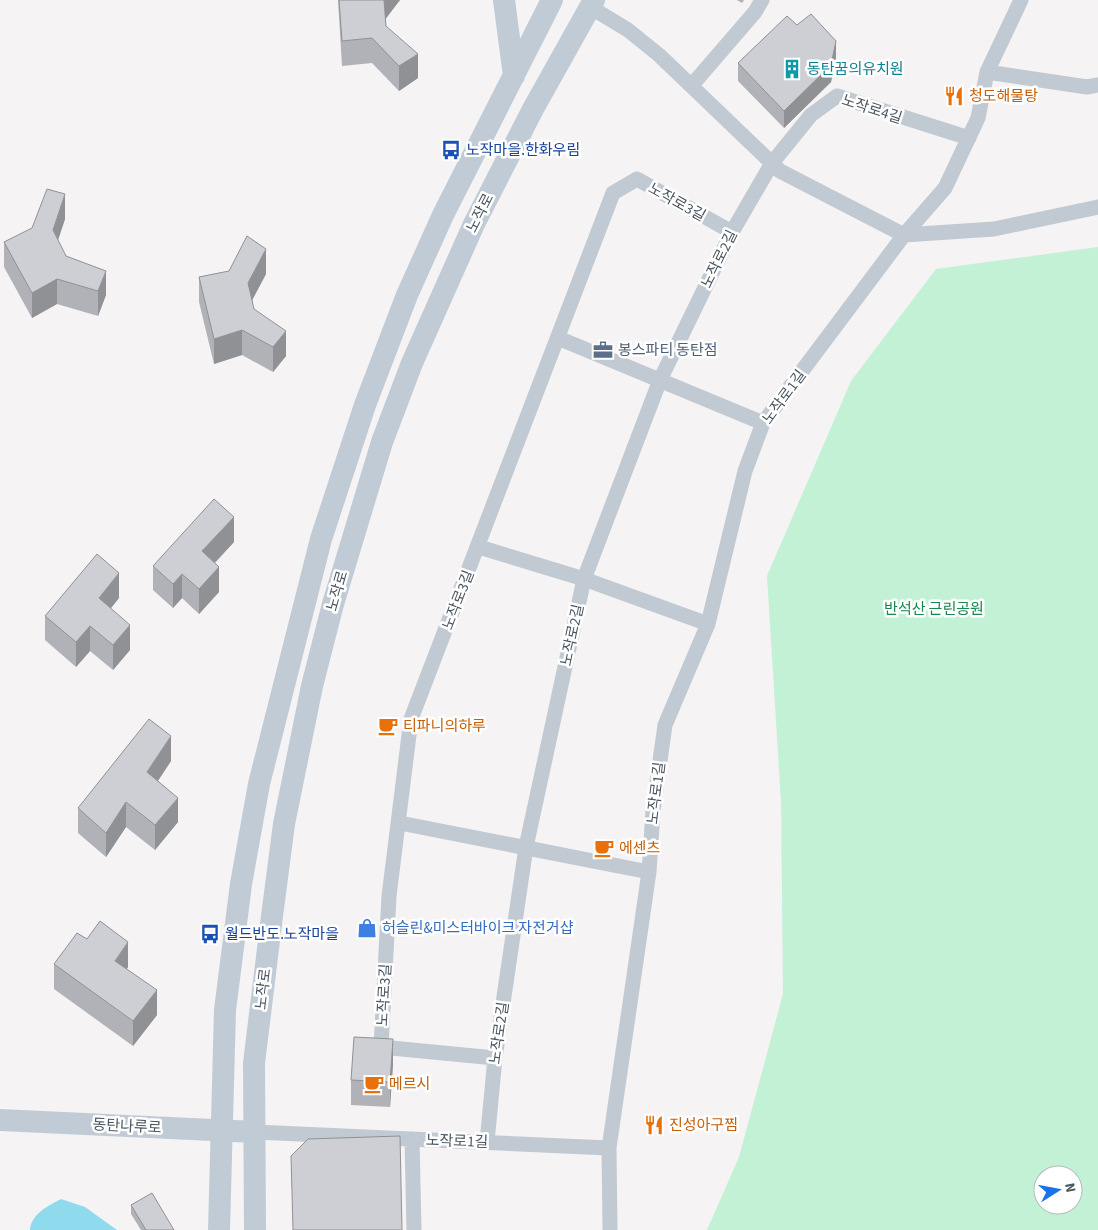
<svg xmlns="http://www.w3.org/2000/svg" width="1098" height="1230" font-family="'Source Sans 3','Noto Sans KR',sans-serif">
	<rect width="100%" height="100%" fill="#f5f3f3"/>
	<!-- green -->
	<path fill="#c3f1d5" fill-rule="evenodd" d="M1098,247v983h-391l32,-73 44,-163 -2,-192 -14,-226 84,-195 85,-112zM1043,1175h30v30h-30z"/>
	<!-- water -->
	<path fill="#90daee" d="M61,1199l24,8 32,23h-87c1,-16 18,-24 31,-31z"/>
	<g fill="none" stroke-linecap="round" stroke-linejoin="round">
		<!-- street -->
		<path stroke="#c1cad2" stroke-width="15" d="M590,7l38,23 31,25 121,116 124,64 90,-6 104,-22
			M987,72l100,15 11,-2
			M692,85l63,-73 7,-12
			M558,338l205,85
			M479,547l105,32 124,45
			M400,823l249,49
			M495,1058l-114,-11 8,-151 22,-177 202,-526 24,-14 95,53
			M255,1132l354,16
			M412,1139l2,91
			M487,1142l8,-84 31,-211 58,-268 76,-199 72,-148 40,-69 39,-48 26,-19 132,42
			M610,1230l-1,-82 40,-276 4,-61 12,-86 43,-101 37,-153 18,-48 141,-188 41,-47 33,-70 9,-46 34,-72"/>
		<!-- secondary -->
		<path stroke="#c1cbd6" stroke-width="22" d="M504,0l10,76
			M0,1120l255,12
			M219,1230l6,-220 16,-126 18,-100 62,-245 44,-134 42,-110 36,-80 109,-215
			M255,1230l-1,-167 18,-147 12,-92 28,-138 21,-82 49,-162 30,-79 62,-139 59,-115 61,-109"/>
	</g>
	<!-- wall -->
	<path fill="#b0b2b7" d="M338,0h62l-14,18v8l32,52 -19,13 -27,-28 -30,3z
		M737,0h7l-2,3z
		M836,58l-5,24 -47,46 -46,-47v-18z
		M65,219l-7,21 8,16 40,39 -8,21 -41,-12 -25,14 -28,-51v-25z
		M266,274l-14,26 2,9 32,47 -13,16 -31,-17 -28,9 -15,-62v-25z
		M234,542l-19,21 4,29 -20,22 -17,-16 -9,10 -20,-18v-24z
		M119,598l-8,10 19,42 -17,20 -23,-19 -14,16 -31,-27v-24z
		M171,761l-13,20 20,41 -23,28 -29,-23 -20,30 -28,-24v-25z
		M54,964l74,3 -1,2 30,46 -24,31 -79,-57z
		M393,1064l-3,43 -39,-2v-25z
		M131,1205l43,25h-33l-10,-16z"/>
	<!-- shaded-wall -->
	<path fill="#909195" d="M384,0h16l-16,21z
		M836,41v17l-5,24 -47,46v-17z
		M418,54v24l-19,13v-25z
		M65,194v25l-12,36v-25z
		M266,249v25l-18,34v-25z
		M106,271v24l-8,21v-25z
		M57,279v25l-25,14v-25z
		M242,330v25l-28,9v-25z
		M286,331v25l-13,16v-25z
		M234,517v25l-32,34v-25z
		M219,567v25l-20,22v-25z
		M119,573v25l-20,25v-25z
		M182,574v24l-9,10v-24z
		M130,625v25l-17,20v-25z
		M90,626v25l-14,16v-25z
		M171,736v25l-24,36v-25z
		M178,798v24l-23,28v-25z
		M126,802v25l-20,30v-24z
		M128,942v25l-13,18v-24z
		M157,990v25l-24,31v-25z
		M393,1039v25l-3,43v-25z"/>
	<!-- building -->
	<path fill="#cdcfd5" stroke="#909195" d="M339,0h45l2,26 32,28 -19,12 -27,-28 -30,3z
		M811,14l25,27 -5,24 -47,46 -46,-48 49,-47 10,9z
		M47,189l18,5 -12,36 13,26 40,15 -8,20 -41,-12 -25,14 -28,-51 28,-14z
		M247,236l19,13 -18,34 6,26 32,22 -13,16 -31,-17 -28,9 -15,-62 30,-6z
		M214,499l20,18 -32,34 17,16 -20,22 -17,-15 -9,10 -20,-18z
		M97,554l22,19 -20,25 31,27 -17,20 -23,-19 -14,16 -31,-26z
		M149,719l22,17 -24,36 31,26 -23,27 -29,-23 -20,31 -28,-25z
		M100,921l28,21 -13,19 42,29 -24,31 -79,-57 23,-31 10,6z
		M354,1037l39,2 -3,43 -39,-2z
		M400,1136l2,94h-109l-2,-74 17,-17z
		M152,1193l22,37h-28l-15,-25z"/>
	<!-- icons -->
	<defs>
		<symbol id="building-bare" viewBox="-9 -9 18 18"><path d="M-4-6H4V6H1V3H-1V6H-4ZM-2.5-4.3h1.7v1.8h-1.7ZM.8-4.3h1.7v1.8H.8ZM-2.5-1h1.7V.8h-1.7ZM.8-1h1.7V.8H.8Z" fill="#0f9aa8" stroke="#fff" stroke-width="2.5" paint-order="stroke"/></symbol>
		<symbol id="restaurant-bare" viewBox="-9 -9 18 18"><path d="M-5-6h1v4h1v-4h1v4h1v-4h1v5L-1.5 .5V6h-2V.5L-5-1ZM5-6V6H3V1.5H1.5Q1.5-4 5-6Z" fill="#e8710a" stroke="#fff" stroke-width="2.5" paint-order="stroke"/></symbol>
		<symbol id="bus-bare" viewBox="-9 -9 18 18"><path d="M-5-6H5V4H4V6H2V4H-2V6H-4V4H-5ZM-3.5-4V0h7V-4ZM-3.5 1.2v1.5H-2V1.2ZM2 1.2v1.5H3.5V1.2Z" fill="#1a4fb4" stroke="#fff" stroke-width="2.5" paint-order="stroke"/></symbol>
		<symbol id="office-bare" viewBox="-9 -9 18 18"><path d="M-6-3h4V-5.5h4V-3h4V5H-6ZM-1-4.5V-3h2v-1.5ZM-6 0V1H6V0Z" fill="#5c6f8a" stroke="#fff" stroke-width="2.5" paint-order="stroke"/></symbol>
		<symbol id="cafe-bare" viewBox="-9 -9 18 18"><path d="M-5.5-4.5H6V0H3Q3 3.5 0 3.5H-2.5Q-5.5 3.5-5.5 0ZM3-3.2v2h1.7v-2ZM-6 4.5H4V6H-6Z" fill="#e8710a" stroke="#fff" stroke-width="2.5" paint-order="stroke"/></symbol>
		<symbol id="shop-bare" viewBox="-9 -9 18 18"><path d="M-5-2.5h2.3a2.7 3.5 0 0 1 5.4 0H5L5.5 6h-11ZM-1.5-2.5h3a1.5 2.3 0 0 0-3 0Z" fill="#3f7fe0" stroke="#fff" stroke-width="2.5" paint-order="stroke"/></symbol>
	</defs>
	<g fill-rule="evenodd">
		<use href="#building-bare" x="778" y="55" width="28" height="28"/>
		<use href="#restaurant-bare" x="940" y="82" width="28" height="28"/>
		<use href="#bus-bare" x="437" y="136" width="28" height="28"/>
		<use href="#office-bare" x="589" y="336" width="28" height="28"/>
		<use href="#cafe-bare" x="374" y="712" width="28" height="28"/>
		<use href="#cafe-bare" x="590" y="834" width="28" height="28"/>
		<use href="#shop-bare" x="353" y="914" width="28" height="28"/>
		<use href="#bus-bare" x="196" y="920" width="28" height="28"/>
		<use href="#cafe-bare" x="360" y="1070" width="28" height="28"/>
		<use href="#restaurant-bare" x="640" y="1111" width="28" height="28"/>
	</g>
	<g text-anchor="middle" stroke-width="5" stroke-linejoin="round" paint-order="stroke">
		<!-- culture labels -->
		<g font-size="15" fill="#0d838f" stroke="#fff" text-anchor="start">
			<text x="807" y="74">동탄꿈의유치원</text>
		</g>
		<!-- food labels -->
		<g font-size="15" fill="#c56008" stroke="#fff" text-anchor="start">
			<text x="969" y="101">청도해물탕</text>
			<text x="403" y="731">티파니의하루</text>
			<text x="619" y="853">에센츠</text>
			<text x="389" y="1089">메르시</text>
			<text x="669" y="1130">진성아구찜</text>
		</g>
		<!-- street labels -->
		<g font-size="15" fill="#4a5661" stroke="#fff">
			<text transform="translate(872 109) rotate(18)" y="5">노작로4길</text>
			<text transform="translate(677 202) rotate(29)" y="5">노작로3길</text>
			<text transform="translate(480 213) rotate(-63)" y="5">노작로</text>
			<text transform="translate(719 259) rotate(-64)" y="5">노작로2길</text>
			<text transform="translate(784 397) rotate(-54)" y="5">노작로1길</text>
			<text transform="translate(337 591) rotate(-74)" y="5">노작로</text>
			<text transform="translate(458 600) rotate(-69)" y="5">노작로3길</text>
			<text transform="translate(572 635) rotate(-78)" y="5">노작로2길</text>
			<text transform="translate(656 793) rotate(-83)" y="5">노작로1길</text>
			<text transform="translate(263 989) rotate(-83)" y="5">노작로</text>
			<text transform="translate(384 995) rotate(-87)" y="5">노작로3길</text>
			<text transform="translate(499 1033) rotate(-82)" y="5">노작로2길</text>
			<text transform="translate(127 1126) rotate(3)" y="5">동탄나루로</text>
			<text transform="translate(457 1141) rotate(2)" y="5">노작로1길</text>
		</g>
		<!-- transit labels -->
		<g font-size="15" fill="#164399" stroke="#fff" text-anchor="start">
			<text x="466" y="155">노작마을.한화우림</text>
			<text x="225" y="939">월드반도.노작마을</text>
		</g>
		<!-- service labels -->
		<g font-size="15" fill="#4e5e75" stroke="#fff" text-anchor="start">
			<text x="618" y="355">봉스파티 동탄점</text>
		</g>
		<!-- park labels -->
		<g font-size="15" fill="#17864f" stroke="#fff">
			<text x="934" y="614">반석산 근린공원</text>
		</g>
		<!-- shop labels -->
		<g font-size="15" fill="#366cbe" stroke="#fff" text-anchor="start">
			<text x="382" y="933">허슬린&amp;미스터바이크 자전거샵</text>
		</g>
	</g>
	<!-- north arrow -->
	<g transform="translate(1058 1190) rotate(79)"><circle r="24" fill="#ffffff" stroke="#b7bbc0"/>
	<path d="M0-4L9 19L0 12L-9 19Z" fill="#1a73e8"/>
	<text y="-8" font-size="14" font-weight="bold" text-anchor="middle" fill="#4a5661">N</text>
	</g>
</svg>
